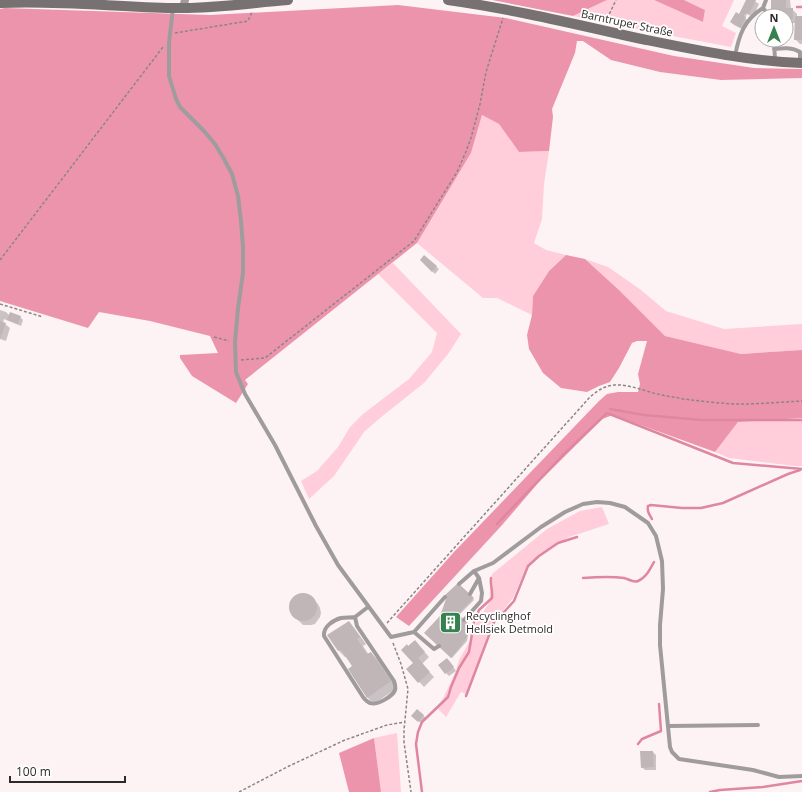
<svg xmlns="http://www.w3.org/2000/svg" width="802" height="792" font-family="'Open Sans',sans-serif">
	<rect width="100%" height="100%" fill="#fdf3f5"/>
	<!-- green -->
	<path fill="#ffceda" d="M607,0h47l49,22 2,-12 -21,-10h50l-12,26 14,7 -5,14 -74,-14 -84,-17z
		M482,115l17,9 20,28 30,-1 -5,33 -2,35 -8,24 12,7 20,5 -17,16 -16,25 -1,19 -35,-17h-14l-66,-55 54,-90z
		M585,259l23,8 33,23 25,21 58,18 78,-5v26l-61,4 -76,-18 -46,-46z
		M393,263l68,71 -13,20 -24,29 -44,35 -16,14 -30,44 -25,23 -8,-18 16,-10 21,-24 12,-20 13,-13 46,-35 23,-27 5,-19 -59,-59z
		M802,418v48h-7l-66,-8 -14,-6 23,-30z
		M602,507l7,17 -40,13 -34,22 -9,9 -13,30 -18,22 -8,16 -21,58 -5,-2 -15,25 -8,-8 18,-38 3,-11 13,-23 4,-14 13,-20 3,-29 55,-45 33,-18z
		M397,733l4,59h-20l-7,-54z"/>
	<!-- forest -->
	<path fill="#ed94ad" d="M492,0h115l-34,16z
		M654,0h30l21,10 -2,12z
		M398,5l108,13 168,38 80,12 48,1v9l-81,2 -61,-8 -49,-12 -28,-19h-6l-2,12 -23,56 1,8 -4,34 -30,1 -20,-28 -17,-9 -11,38 -54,90 -172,137 3,4 -12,19 -44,-27 -12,-18v-3l38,-2 -8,-17 -60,-15 -51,-9 -11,16 -88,-27v-292l5,-1 205,7z
		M566,255l19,4 34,31 46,46 76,18 61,-4v68l-64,4 -23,30 -102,-37 -11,4 -63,63 -36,42 -94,102 -13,-9 58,-65 145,-151 8,-7 11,-2h20l2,-8 -2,-10 9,-33h-10l-5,2 -13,25 -9,14 -11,4 -12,6 -26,-4 -18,-15 -14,-24 -2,-14 5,-20 1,-19 16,-25z
		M374,738l7,54h-32l-10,-39z"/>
	<!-- shadow -->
	<path fill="#0003" d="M748,0h5l6,4 -6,13 -6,-3 -2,4 4,3 -5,9 -10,-5 -3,-3 13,-5z
		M772,0h18l1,9h1l5,5v3h5v27h-2l-5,-5 1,-16h-10v-7h-14z
		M430,261l9,8 -4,5 -9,-9z
		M0,310l6,2 4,4 10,1 3,3 -2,6 -17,-7 -1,4 2,1 5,4 -4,13 -6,-2z
		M458,584l16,16 -16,16 12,10 -3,15 -15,17 -26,-25 14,-17z
		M300,595h5l4,1 9,8 2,4 1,5 -1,4 -5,7 -4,1h-8l-11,-11 -2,-8 1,-3 2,-4 3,-3z
		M349,622l6,7 11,15 -3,2 6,9 2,-2 7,7 19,28 -23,16 -7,-7 -14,-31 -6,-9h-2l-6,-6z
		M415,641l14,16 -7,7 12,13 -10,10 -17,-18 7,-6 -6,-16z
		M450,662l6,9 -7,5 -3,-3z
		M417,710l9,8 -4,6 -9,-8z
		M653,752l3,3v15h-11l-3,-3z"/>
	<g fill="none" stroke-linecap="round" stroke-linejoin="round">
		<!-- stream -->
		<path stroke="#df87a0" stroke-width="2.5" d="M797,7h5
			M610,409l34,6 58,5h100
			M652,519c-3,-5 -5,-8 -4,-13l3,-1 31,3h19l22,-5 65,-29 12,-4
			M497,524l64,-67 46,-44 126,50 69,6
			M583,578c13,-1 27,-2 41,0 5,1 9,5 14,3 8,-3 12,-12 16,-19
			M466,696l28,-74 10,-10 10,-11 14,-35 11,-10 19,-13 19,-6
			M638,744l4,-5 19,-8 -2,-27
			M422,792l-6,-48 2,-12 4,-10 26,-25 3,-10 8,-19 10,-16 5,-30 5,-12 13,-12c1,-8 -2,-13 -1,-20
			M710,792l10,-2 43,-3 39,-6"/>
	</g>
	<!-- building -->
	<path fill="#c0b6b8" d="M746,0h10l-7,14 -3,-1 -2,3 2,1 -5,11 -11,-6 6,-10 3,2z
		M771,0h15v8h7v11h-7v-3h-15z
		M795,16h7v24h-8z
		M424,255l13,11 -5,6 -12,-12z
		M10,312l11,4 -3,8 -11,-4z
		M0,321l6,2 -6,16z
		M458,583l16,15 -16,16 11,10 -3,15 -15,19 -27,-25 16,-17 6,-17 -2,-3z
		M289 607a14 14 0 1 1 28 0a14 14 0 1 1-28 0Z
		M349,621l11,16 -3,2 10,15 4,-2 20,29 -24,17 -19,-29 4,-3 -11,-16 -3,1 -11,-16z
		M415,640l10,12 -7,6 12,14 -12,11 -12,-14 7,-6 -12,-13 6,-6 1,2z
		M447,658l7,9 -9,7 -7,-9z
		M417,709l7,6 -6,7 -7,-6z
		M640,751h13l1,16 -13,1z"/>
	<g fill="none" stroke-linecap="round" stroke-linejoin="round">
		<!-- path -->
		<path stroke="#8b8586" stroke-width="1.5" stroke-dasharray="3 2" stroke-linecap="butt" d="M605,23l11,-23
			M175,33l73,-12 4,-9
			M0,260l163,-213
			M0,304l43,13
			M214,337l15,4
			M241,360l24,-2 149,-117 43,-69 8,-18 6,-16 9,-34 6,-32 17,-54
			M387,623l59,-66 144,-160c7,-6 14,-11 24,-12 16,-1 32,7 48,10 7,2 14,2 21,4 19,2 39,5 58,5 20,0 41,-2 61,-3
			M393,643l8,21 7,25 -4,41v12l7,50
			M239,792l50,-26 56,-26 42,-15 18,-3"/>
		<!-- lane -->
		<path stroke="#a09c9d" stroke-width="4" d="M173,8l-4,35v33l7,23 4,8 24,24 11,13 9,15 8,15 6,22 3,25 2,26v26l-5,35 -3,34 1,30 9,22 30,51 41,81 22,39 53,72 23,-5 31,-35
			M763,8l3,-8
			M774,40l1,21
			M774,49c9,-1 18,-2 26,3v11
			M735,56c4,-21 9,-36 28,-48l6,8
			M459,584l15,-13 19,-8 48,-36 24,-15 18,-8 14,-2 13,1 15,4 23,16 8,13 6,25 1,28 -3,36v20l10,102 2,5 7,7 74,11 26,7 23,-1
			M470,594l9,-16 -5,-7
			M355,617c-4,1 -9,0 -14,1 -8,2 -18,9 -17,18l39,61c2,3 4,5 7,6 7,3 23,-7 25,-13 1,-3 0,-6 -1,-9l-37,-55 -2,-9 13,-10
			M464,620l17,-19 1,-8 -3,-15
			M414,632l20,17 5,-3
			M668,726l90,-1"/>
		<!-- street -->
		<path stroke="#a09c9d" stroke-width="8" d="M183,8l2,-8"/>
		<!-- secondary -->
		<path stroke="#777172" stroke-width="10" d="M448,0c64,9 126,24 189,38 54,11 109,23 165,25
			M0,3c57,-3 115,4 173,5 38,1 77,-5 115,-8"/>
	</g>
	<!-- icons -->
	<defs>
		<symbol id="building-square" viewBox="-11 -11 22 22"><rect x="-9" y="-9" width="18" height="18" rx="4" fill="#35814f" stroke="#fff"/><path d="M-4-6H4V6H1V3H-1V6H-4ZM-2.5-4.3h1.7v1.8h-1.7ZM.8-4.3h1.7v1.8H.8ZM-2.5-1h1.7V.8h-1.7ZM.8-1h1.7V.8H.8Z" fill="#fff"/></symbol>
	</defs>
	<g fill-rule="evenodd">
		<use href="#building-square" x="438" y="610" width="25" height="25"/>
	</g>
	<g text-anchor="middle" stroke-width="3.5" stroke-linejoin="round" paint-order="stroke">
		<!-- street labels -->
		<g font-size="11" fill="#2d2a2a" stroke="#fff">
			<text transform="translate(627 23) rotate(12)" y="4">Barntruper Straße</text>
		</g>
		<!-- poi labels -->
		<g font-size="11" fill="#2d2a2a" stroke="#fff" text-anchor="start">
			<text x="466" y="620">Recyclinghof<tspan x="466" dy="13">Hellsiek Detmold</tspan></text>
		</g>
	</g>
	<!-- north arrow -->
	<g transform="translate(774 28)"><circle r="19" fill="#ffffff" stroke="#abaaaa"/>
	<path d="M0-3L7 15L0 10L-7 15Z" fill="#35814f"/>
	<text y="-6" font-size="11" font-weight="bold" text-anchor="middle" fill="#2d2a2a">N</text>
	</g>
	<!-- scale -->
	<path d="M10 776v6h115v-6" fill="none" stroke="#2d2a2a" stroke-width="2"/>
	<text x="16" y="776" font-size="12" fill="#2d2a2a" stroke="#ffffff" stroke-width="3" paint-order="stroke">100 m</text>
</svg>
